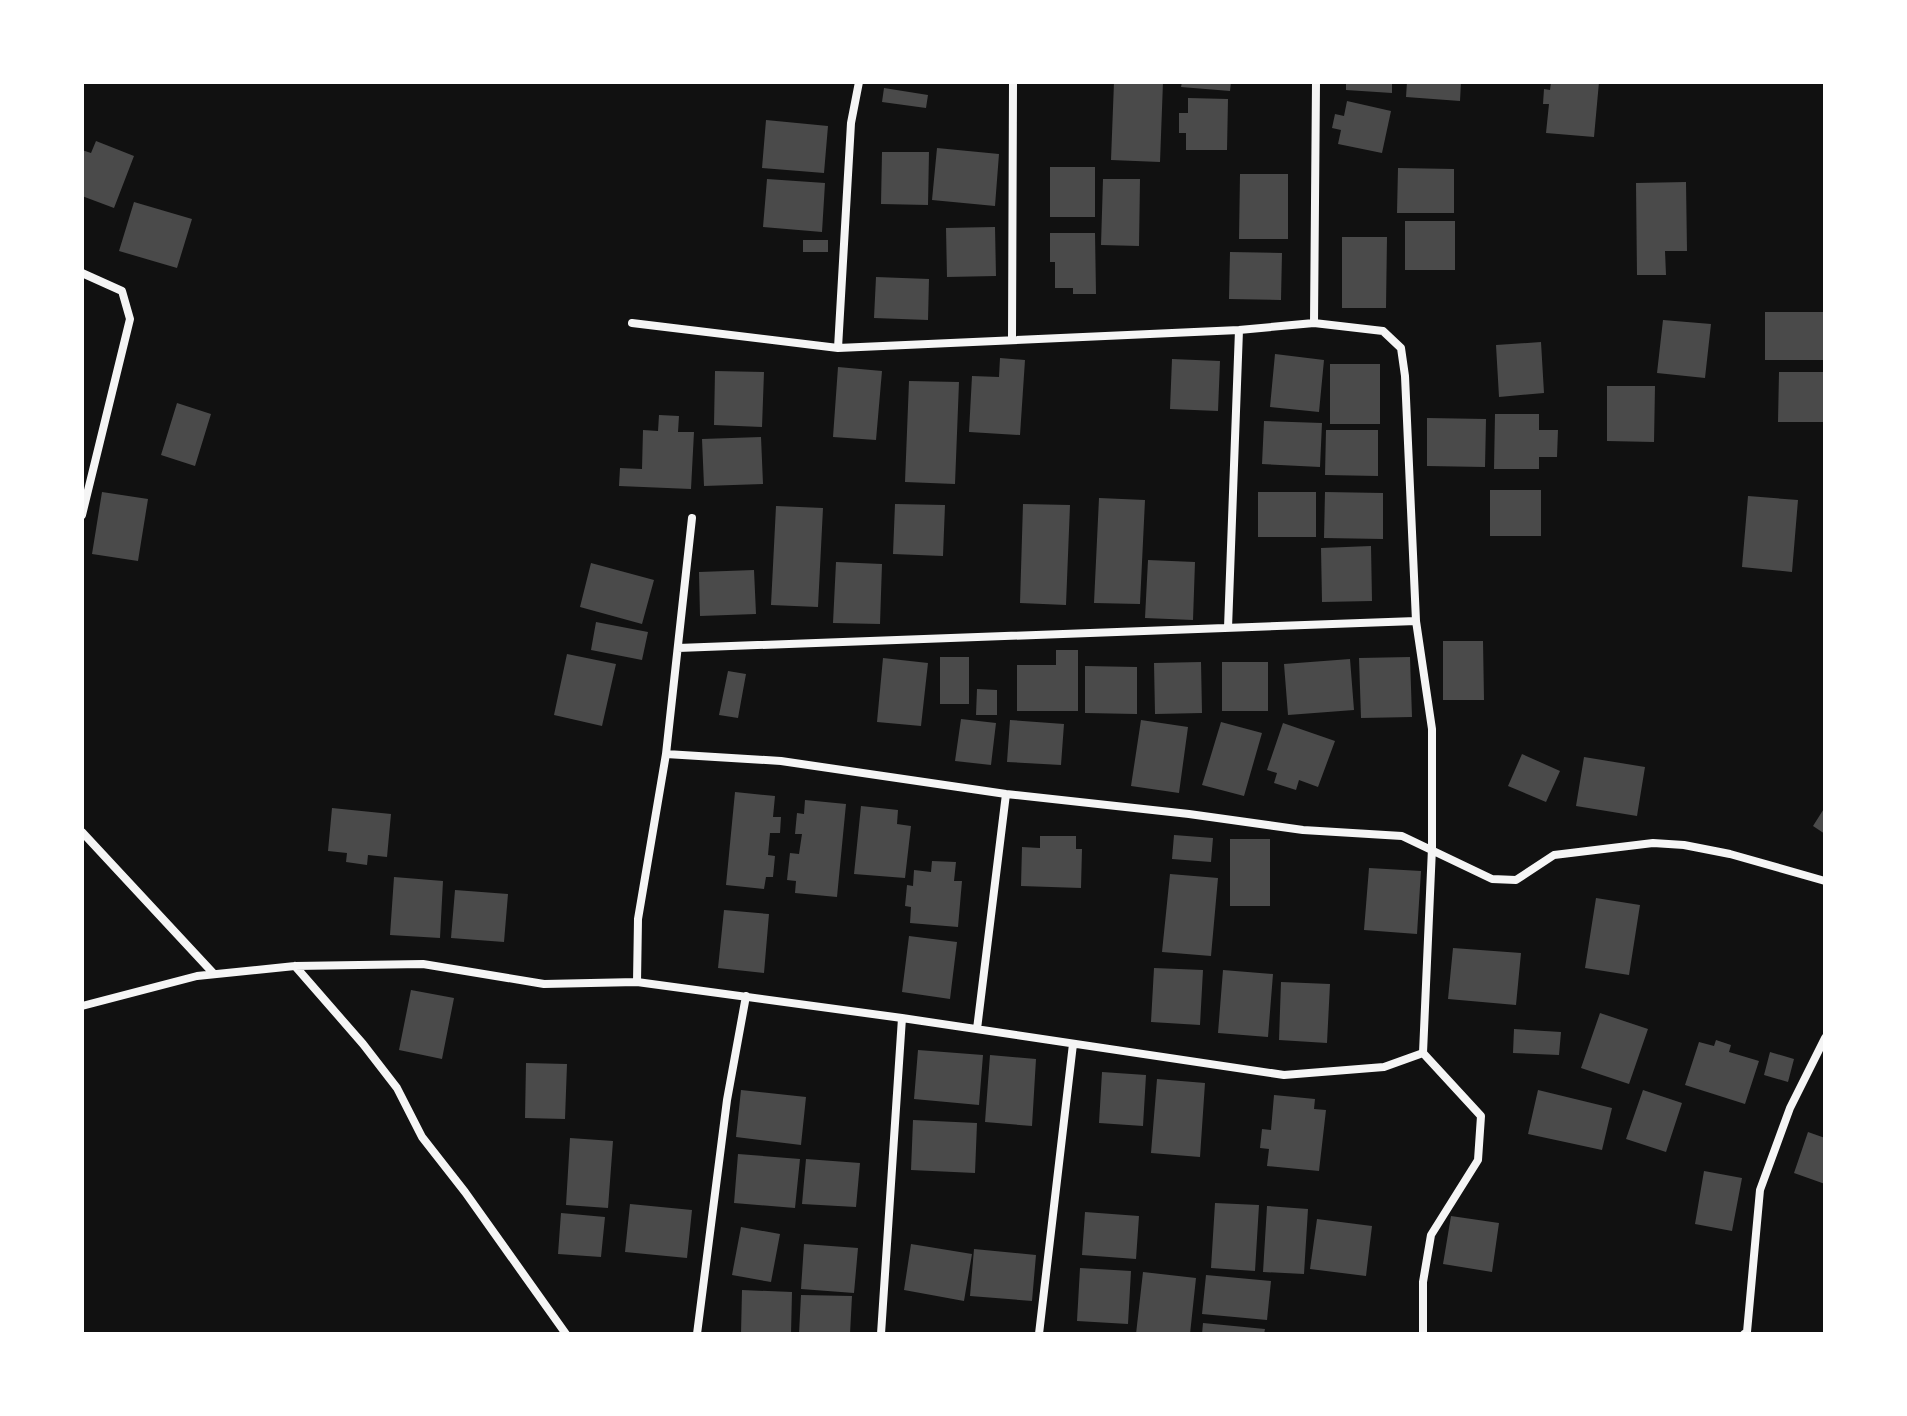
<svg xmlns="http://www.w3.org/2000/svg" width="1907" height="1416" font-family="'Fira Sans',sans-serif">
	<rect width="100%" height="100%" fill="#111"/>
	<!-- building -->
	<path fill="#4a4a4a" d="M1114,82h49l-3,80 -49,-2z
		M1182,82h49l-1,9 -49,-4z
		M1346,82h46v11l-46,-3z
		M1407,82h54l-1,19 -54,-4z
		M1551,82h48l-5,55 -48,-4 3,-29h-6l1,-15 6,1z
		M884,88l44,7 -2,13 -44,-6z
		M1188,98l40,1 -1,51h-41v-17h-7v-20h9z
		M1347,101l44,10 -9,42 -44,-9 3,-14 -9,-2 3,-14 9,2z
		M766,120l62,6 -4,47 -62,-5z
		M96,141l38,15 -20,52 -32,-12v-46l9,3z
		M937,148l62,6 -4,52 -63,-6z
		M882,152h47l-1,53 -47,-1z
		M1050,167h45v50h-45z
		M1398,168l56,1v44h-57z
		M1240,174h48v65h-49z
		M767,179l58,4 -3,49 -59,-5z
		M1103,179h37l-1,67 -38,-1z
		M1686,182l1,69h-22l1,24h-29l-1,-92z
		M134,202l58,17 -15,49 -58,-17z
		M1405,221h50v49h-50z
		M995,227l1,49 -49,1 -1,-49z
		M1050,233h45l1,61h-23v-6h-18v-26h-5z
		M1342,237h45l-1,71h-44z
		M803,240h25v12h-25z
		M1230,252l52,1 -1,47 -52,-1z
		M876,277l53,2 -1,41 -54,-2z
		M1765,312h60v48h-60z
		M1663,320l48,4 -6,54 -48,-5z
		M1541,342l3,51 -45,4 -3,-52z
		M1275,354l49,6 -5,52 -49,-5z
		M1000,358l25,2 -5,75 -51,-3 3,-56 27,1z
		M1172,359l48,2 -2,50 -48,-2z
		M1330,364h50v60h-50z
		M838,367l44,4 -6,69 -43,-3z
		M715,371l49,1 -2,55 -48,-2z
		M1779,372h46v50h-47z
		M909,381l50,1 -4,102 -50,-2z
		M1607,386h48l-1,56 -47,-1z
		M177,403l34,11 -16,52 -34,-11z
		M1495,414h44v16h19l-1,27h-18v12h-45z
		M659,415l20,1 -1,16h16l-3,57 -72,-3 1,-18 22,1 1,-39 15,1z
		M1427,418l59,1 -1,48 -58,-1z
		M1264,421l58,2 -2,44 -58,-3z
		M1326,430h52v46l-53,-1z
		M761,437l2,47 -59,2 -2,-47z
		M1490,490h51v46h-51z
		M102,492l46,7 -10,62 -46,-7z
		M1258,492h58v45h-58z
		M1325,492l58,1v46l-59,-1z
		M1748,496l50,4 -6,72 -50,-5z
		M1099,498l46,2 -5,104 -46,-1z
		M895,504l50,1 -2,51 -50,-2z
		M1023,504l47,1 -4,100 -46,-2z
		M776,506l47,2 -5,99 -47,-2z
		M1371,546l1,55 -50,1 -1,-54z
		M1148,560l47,2 -2,58 -48,-2z
		M836,562l46,2 -2,60 -47,-1z
		M591,563l63,17 -12,44 -62,-17z
		M754,570l2,44 -56,2 -1,-44z
		M596,622l52,10 -6,28 -51,-10z
		M1443,641h40l1,59h-41z
		M1056,650h22v61h-61v-46h39z
		M567,654l49,10 -14,62 -48,-11z
		M940,657h29v47h-29z
		M1410,657l2,60 -51,1 -2,-60z
		M883,658l45,5 -7,63 -44,-4z
		M1350,659l4,51 -66,5 -4,-51z
		M1201,662l1,51 -47,1 -1,-51z
		M1222,662h46v49h-46z
		M1085,666l52,1v47l-52,-1z
		M728,671l18,3 -8,44 -19,-3z
		M977,689l20,1v25h-21z
		M961,719l35,4 -5,42 -36,-4z
		M1010,720l54,4 -3,41 -54,-3z
		M1141,720l47,7 -9,66 -48,-7z
		M1221,722l41,11 -18,63 -42,-11z
		M1283,723l52,18 -17,46 -19,-7 -3,10 -22,-7 3,-10 -10,-3z
		M1522,754l38,17 -14,31 -38,-16z
		M1584,757l61,10 -8,49 -61,-10z
		M735,792l40,4 -2,21h8l-1,16h-10l-2,22 7,1 -2,21h-7l-2,12 -38,-4z
		M805,800l41,4 -9,93 -42,-4 1,-12 -9,-1 3,-27 9,1 3,-20h-7l2,-21 7,1z
		M861,806l37,4 -1,14 14,2 -6,52 -51,-4z
		M1825,807v27l-12,-8z
		M332,808l59,6 -4,43 -19,-2 -1,10 -21,-3 1,-9 -19,-2z
		M1174,835l39,3 -2,24 -39,-3z
		M1040,836h36v13h6l-1,39 -60,-2 1,-39 18,1z
		M1230,839h40v67h-40z
		M932,861l24,1 -2,19h8l-4,46 -48,-4 1,-16 -6,-1 2,-21 6,1 1,-16 17,2z
		M1369,868l52,3 -4,63 -53,-4z
		M1170,874l48,4 -7,78 -49,-4z
		M394,877l49,4 -3,57 -50,-3z
		M455,890l53,4 -4,48 -53,-4z
		M1596,898l44,7 -11,70 -44,-7z
		M724,910l45,4 -5,59 -46,-5z
		M909,936l48,6 -7,57 -48,-7z
		M1453,948l68,5 -5,52 -68,-6z
		M1154,968l49,2 -3,55 -49,-3z
		M1223,970l50,4 -5,63 -50,-4z
		M1281,982l49,2 -3,59 -48,-3z
		M411,990l43,8 -12,61 -43,-9z
		M1600,1013l48,16 -19,55 -48,-16z
		M1514,1029l47,3 -2,23 -46,-2z
		M1716,1040l15,5 -2,7 30,9 -14,43 -60,-19 14,-43 15,4z
		M918,1050l65,5 -4,50 -65,-6z
		M1770,1052l24,7 -6,23 -24,-7z
		M990,1055l46,4 -4,67 -47,-4z
		M526,1063l41,1 -2,55 -40,-1z
		M1102,1072l44,3 -3,51 -44,-3z
		M1157,1079l48,4 -5,74 -49,-4z
		M741,1090l65,7 -5,48 -65,-8z
		M1538,1090l74,18 -10,42 -74,-16z
		M1643,1090l39,13 -16,49 -40,-13z
		M1274,1095l41,4 -1,10 12,1 -7,61 -52,-5 2,-17 -9,-1 2,-19 9,1z
		M913,1120l64,3 -2,50 -64,-3z
		M1808,1132l17,6v46l-31,-11z
		M570,1138l43,3 -5,67 -42,-3z
		M738,1154l62,5 -5,49 -61,-5z
		M806,1159l54,4 -4,44 -54,-3z
		M1704,1171l38,7 -10,53 -37,-7z
		M1215,1203l44,2 -4,66 -44,-3z
		M630,1204l62,6 -5,48 -62,-6z
		M1267,1206l41,3 -4,65 -41,-2z
		M1085,1212l54,4 -3,43 -54,-4z
		M561,1213l44,4 -4,40 -43,-3z
		M1451,1216l48,7 -7,49 -49,-8z
		M1317,1219l55,7 -6,50 -56,-7z
		M741,1227l39,7 -9,48 -39,-7z
		M804,1244l54,4 -4,45 -53,-4z
		M911,1244l61,10 -8,47 -60,-11z
		M974,1249l62,6 -4,46 -62,-5z
		M1080,1268l51,3 -3,53 -51,-3z
		M1143,1272l53,6 -6,56h-54z
		M1206,1275l65,6 -4,39 -65,-6z
		M742,1290l50,2 -1,42h-50z
		M801,1295l51,1 -2,38h-51z
		M1203,1323l62,6 -1,5h-62z"/>
	<g fill="none" stroke-linecap="round" stroke-linejoin="round">
		<!-- minor -->
		<path stroke="#f5f5f5" stroke-width="8" d="M82,273l40,18 8,28 -48,196
			M632,323l206,25 401,-18 75,-7 69,8 18,17 4,28 11,245 16,108v119l-9,205
			M1314,323l2,-241
			M1012,340l1,-258
			M838,348l13,-225 8,-41
			M1228,628l11,-298
			M678,648l738,-27
			M666,754l26,-236
			M82,832l132,142
			M295,966l68,78 34,44 25,49 43,55 101,142
			M637,982l1,-63 28,-165 115,7 225,33 183,20 114,16 99,6 90,43 24,1 38,-25 99,-12 31,2 46,9 95,27
			M82,1006l115,-30 98,-10 128,-2 121,20 93,-2 265,36 382,57 100,-8 39,-14 58,63 -3,44 -47,75 -8,47v52
			M977,1029l29,-235
			M697,1334l30,-234 19,-104
			M881,1334l21,-316
			M1039,1334l34,-290
			M1744,1334l3,-2 13,-142 30,-82 35,-70"/>
	</g>
	<!-- border -->
	<rect width="1907" height="1416" fill="none" stroke="#ffffff" stroke-width="168"/>
</svg>
